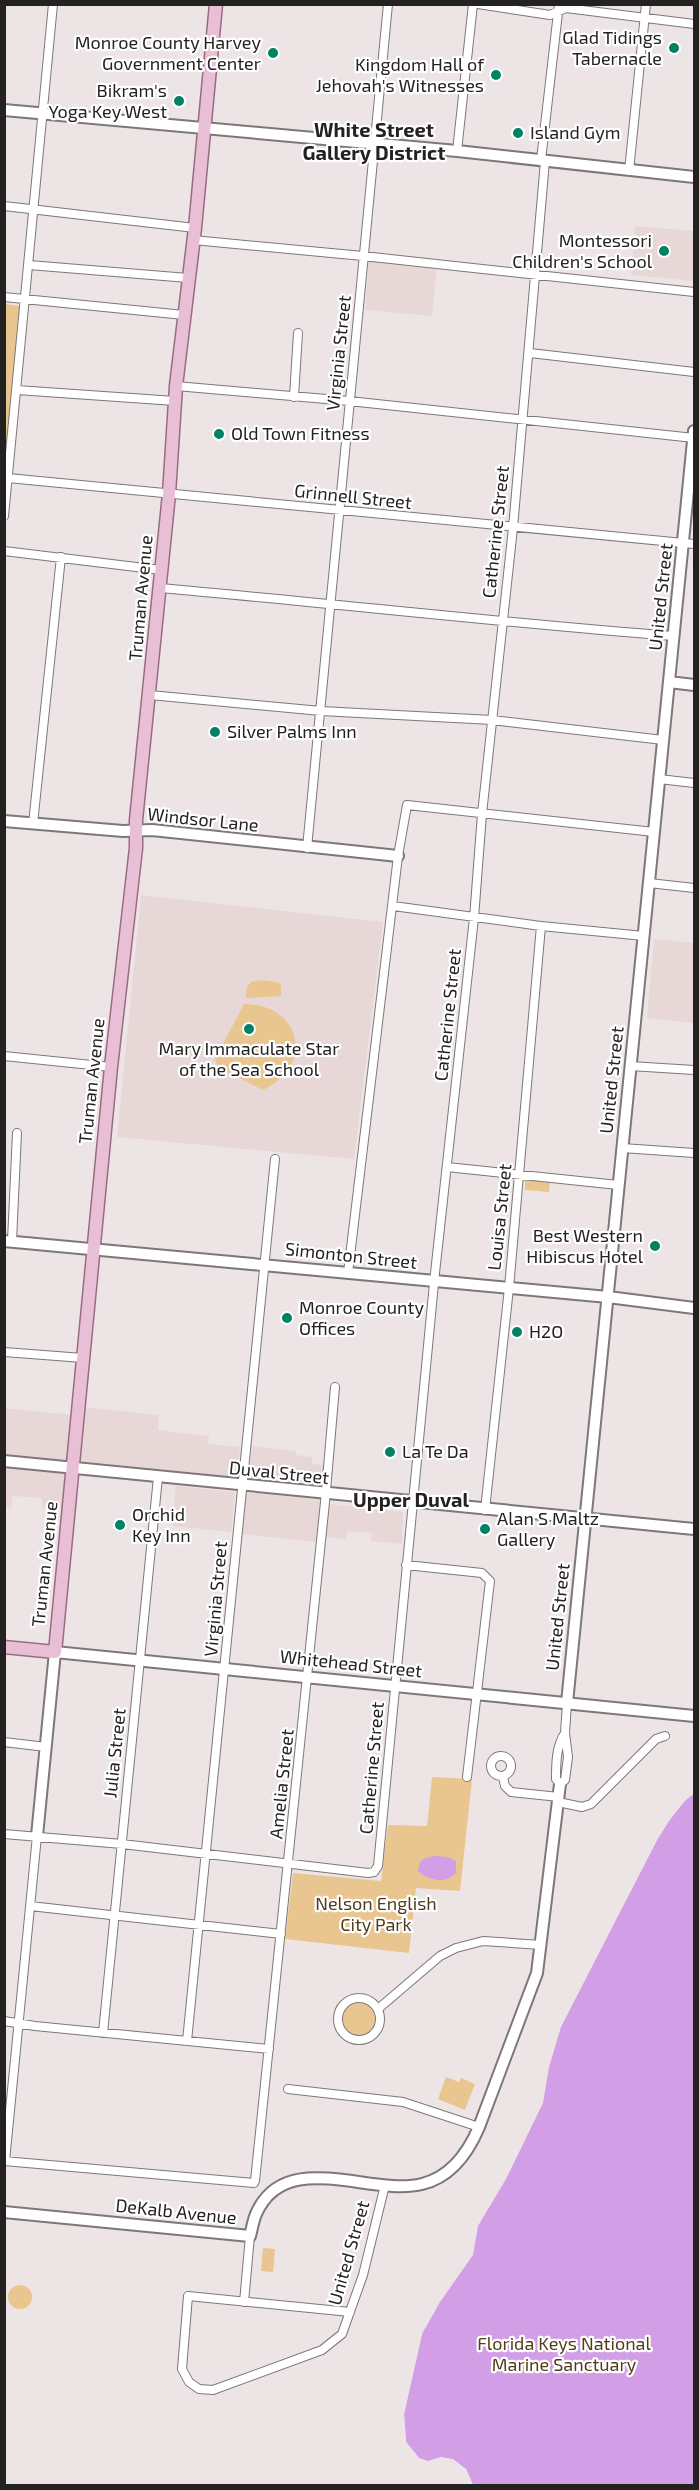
<svg xmlns="http://www.w3.org/2000/svg" width="699" height="2490" font-family="'Exo 2',sans-serif">
	<rect width="100%" height="100%" fill="#ede5e5"/>
	<!-- built -->
	<path fill="#e8d7d7" d="M635,226l59,5v50l-63,-6z
		M369,259l68,7 -5,50 -67,-6z
		M141,895l242,27 -29,237 -237,-22z
		M654,939l40,4v80l-47,-5z
		M83,1407l76,8 -1,15 51,6 -1,8 32,3 -3,30 -159,-16z
		M4,1408l69,7 -5,46 -63,-6z
		M252,1446l44,5v4l16,2v7l14,1v19l-77,-7z
		M4,1467l64,6 -4,36 -22,-2v-9l-29,-2 -2,12 -6,-1z
		M176,1486l59,6 -4,40 -59,-6z
		M245,1492l76,8 -4,42 -77,-8z
		M329,1504l74,8 -1,32 -31,-3 1,-8 -24,-2 -2,8 -20,-2z"/>
	<!-- green -->
	<path fill="#e9c58f" d="M5,304l15,2 -15,162z
		M261,980l20,3v13l-35,2 1,-12 4,-4z
		M244,1004c58,0 71,62 19,86l-45,-23 -3,-8z
		M525,1179l25,2 -1,11 -24,-2z
		M432,1777l40,2 -12,112 -44,-3 -7,65 -124,-14 8,-66 88,8 7,-56 39,1z
		M343 2019a16 16 0 1 1 32 0a16 16 0 1 1-32 0Z
		M446,2077l13,5 2,-4 14,6 -10,26 -27,-11z
		M263,2248l12,1 -2,23 -12,-1z
		M8 2297a12 12 0 1 1 24 0a12 12 0 1 1-24 0Z"/>
	<!-- water -->
	<path fill="#d29ee6" d="M694,1794v691h-221l-7,-16 -25,-12 -13,5 -9,-4 -13,-16 -2,-28 18,-80 18,-32 33,-47 5,-29 28,-47 37,-76 6,-36 12,-40 96,-187c10,-15 22,-38 37,-46z
		M436,1856l11,1 9,4v12c-10,11 -27,8 -38,-2 2,-13 6,-13 18,-15z"/>
	<!-- pier -->
	<path fill="#ede5e5" d="M694,1791v3l-5,2 -21,26 -11,18 -33,64 -2,-1 32,-65 33,-44z
		M420,2332l2,2 -18,80 2,28 13,16 9,3 13,-4 12,2 13,10 7,16 -3,1 -7,-15 -11,-9 -11,-2 -13,5 -10,-4 -14,-18 -3,-29z"/>
	<g fill="none" stroke-linecap="round" stroke-linejoin="round">
		<defs>
			<path id="street" d="M478,4l72,11 16,-7 128,16
				M457,151l16,-147
				M541,160l18,-156
				M629,171l17,-167
				M4,206l191,22
				M193,240l170,16 331,36
				M29,265l159,13
				M4,297l180,18
				M530,353l164,19
				M176,386l173,15 345,37
				M17,390l158,11
				M294,397l4,-64
				M8,478l686,66
				M4,516l49,-512
				M4,551l157,19
				M159,588c172,15 343,35 515,48
				M150,695l171,16 171,9 171,20
				M659,779l35,4
				M33,824l28,-267
				M307,848l81,-844
				M649,883l45,5
				M393,906l148,20 103,10
				M4,1056l107,11
				M630,1066l64,4
				M622,1148l72,5
				M447,1167l171,18
				M12,1241l5,-108
				M348,1273l50,-417 9,-51 247,27
				M4,1352l79,6
				M485,1510l24,-222 32,-362
				M406,1565l76,8 8,8 -23,196
				M565,1733c-9,13 -9,31 -9,46l4,5 5,-4 3,-23 -3,-24 2,-30
				M4,1742l42,5
				M491 1766a10 10 0 1 1 20 0a10 10 0 1 1-20 0Z
				M503,1777l2,9 6,6 48,5
				M558,1802l24,5 9,-3 65,-65 9,-3
				M4,1834l118,10 246,29 6,-1 4,-6 57,-593 39,-355 8,-104 31,-286 32,-367
				M30,1906l251,28
				M338 2019a21 21 0 1 1 42 0a21 21 0 1 1-42 0Z
				M378,2009l62,-53 16,-8 27,-7 58,4
				M4,2021l31,5 234,23
				M103,2033l55,-556
				M187,2041l88,-882
				M288,2089l115,13 76,25
				M4,2161l250,22 1,-2 70,-679 10,-115
				M5,2161l32,-325
				M244,2302l6,-66
				M350,2312l-162,-16 -6,73 7,13 10,7 14,1 109,-40 20,-16 21,-59 22,-90"/>
			<path id="secondary" d="M4,110l453,41 237,26
				M669,682l25,3
				M4,821l119,10 29,-1 246,26
				M4,1241l604,56 86,11
				M4,1461l690,68
				M567,1703l127,-1272
				M37,1836l18,-184 639,64
				M4,2212l246,24c2,-7 3,-15 6,-22 29,-67 115,-17 166,-30 29,-7 46,-31 57,-57l58,-154 23,-189"/>
			<path id="primary" d="M4,1647l51,5 56,-585 25,-219v-28l33,-326 7,-108 19,-158 21,-224"/>
		</defs>
		<!-- street casing -->
		<use href="#street" stroke="#7e7777" stroke-width="10"/>
		<!-- secondary casing -->
		<use href="#secondary" stroke="#7e7777" stroke-width="14"/>
		<!-- primary casing -->
		<use href="#primary" stroke="#9a6c84" stroke-width="15"/>
		<!-- street -->
		<use href="#street" stroke="#fff" stroke-width="8"/>
		<!-- secondary -->
		<use href="#secondary" stroke="#fff" stroke-width="10"/>
		<!-- primary -->
		<use href="#primary" stroke="#e9bfd5" stroke-width="12"/>
	</g>
	<!-- markers -->
	<g fill="#018263" stroke="#fff" stroke-width="2">
		<circle cx="674" cy="48" r="6"/>
		<circle cx="273" cy="53" r="6"/>
		<circle cx="496" cy="75" r="6"/>
		<circle cx="179" cy="101" r="6"/>
		<circle cx="518" cy="133" r="6"/>
		<circle cx="664" cy="251" r="6"/>
		<circle cx="219" cy="434" r="6"/>
		<circle cx="215" cy="732" r="6"/>
		<circle cx="249" cy="1029" r="6"/>
		<circle cx="655" cy="1246" r="6"/>
		<circle cx="287" cy="1318" r="6"/>
		<circle cx="517" cy="1332" r="6"/>
		<circle cx="390" cy="1452" r="6"/>
		<circle cx="120" cy="1525" r="6"/>
		<circle cx="485" cy="1529" r="6"/>
	</g>
	<g text-anchor="middle" stroke-width="4.5" stroke-linejoin="round" paint-order="stroke">
		<!-- poi labels -->
		<g font-size="18" fill="#242121" stroke="#fff" text-anchor="start">
			<text x="662" y="44" text-anchor="end">Glad Tidings<tspan x="662" dy="21">Tabernacle</tspan></text>
			<text x="261" y="49" text-anchor="end">Monroe County Harvey<tspan x="261" dy="21">Government Center</tspan></text>
			<text x="484" y="71" text-anchor="end">Kingdom Hall of<tspan x="484" dy="21">Jehovah's Witnesses</tspan></text>
			<text x="167" y="97" text-anchor="end">Bikram's<tspan x="167" dy="21">Yoga Key West</tspan></text>
			<text x="530" y="139">Island Gym</text>
			<text x="652" y="247" text-anchor="end">Montessori<tspan x="652" dy="21">Children's School</tspan></text>
			<text x="231" y="440">Old Town Fitness</text>
			<text x="227" y="738">Silver Palms Inn</text>
			<text x="249" y="1055" text-anchor="middle">Mary Immaculate Star<tspan x="249" dy="21">of the Sea School</tspan></text>
			<text x="643" y="1242" text-anchor="end">Best Western<tspan x="643" dy="21">Hibiscus Hotel</tspan></text>
			<text x="299" y="1314">Monroe County<tspan x="299" dy="21">Offices</tspan></text>
			<text x="529" y="1338">H2O</text>
			<text x="402" y="1458">La Te Da</text>
			<text x="132" y="1521">Orchid<tspan x="132" dy="21">Key Inn</tspan></text>
			<text x="497" y="1525">Alan S Maltz<tspan x="497" dy="21">Gallery</tspan></text>
		</g>
		<!-- street labels -->
		<g font-size="18" fill="#242121" stroke="#fff">
			<text transform="translate(339 353) rotate(-84)" y="6">Virginia Street</text>
			<text transform="translate(353 497) rotate(6)" y="6">Grinnell Street</text>
			<text transform="translate(496 532) rotate(-84)" y="6">Catherine Street</text>
			<text transform="translate(661 597) rotate(-84)" y="6">United Street</text>
			<text transform="translate(141 598) rotate(-85)" y="6">Truman Avenue</text>
			<text transform="translate(203 820) rotate(6)" y="6">Windsor Lane</text>
			<text transform="translate(448 1015) rotate(-84)" y="6">Catherine Street</text>
			<text transform="translate(612 1080) rotate(-84)" y="6">United Street</text>
			<text transform="translate(92 1081) rotate(-84)" y="6">Truman Avenue</text>
			<text transform="translate(500 1217) rotate(-84)" y="6">Louisa Street</text>
			<text transform="translate(351 1256) rotate(6)" y="6">Simonton Street</text>
			<text transform="translate(279 1473) rotate(6)" y="6">Duval Street</text>
			<text transform="translate(45 1564) rotate(-84)" y="6">Truman Avenue</text>
			<text transform="translate(216 1599) rotate(-85)" y="6">Virginia Street</text>
			<text transform="translate(558 1617) rotate(-84)" y="6">United Street</text>
			<text transform="translate(351 1664) rotate(6)" y="6">Whitehead Street</text>
			<text transform="translate(115 1753) rotate(-84)" y="6">Julia Street</text>
			<text transform="translate(372 1768) rotate(-85)" y="6">Catherine Street</text>
			<text transform="translate(282 1784) rotate(-84)" y="6">Amelia Street</text>
			<text transform="translate(176 2212) rotate(6)" y="6">DeKalb Avenue</text>
			<text transform="translate(349 2253) rotate(-74)" y="6">United Street</text>
		</g>
		<!-- park labels -->
		<g font-size="18" fill="#523d1a" stroke="#fff">
			<text x="376" y="1910">Nelson English<tspan x="376" dy="21">City Park</tspan></text>
			<text x="564" y="2350">Florida Keys National<tspan x="564" dy="21">Marine Sanctuary</tspan></text>
		</g>
		<!-- neighbourhood labels -->
		<g font-size="20" font-weight="bold" fill="#242121" stroke="#fff">
			<text x="374" y="137">White Street<tspan x="374" dy="23">Gallery District</tspan></text>
			<text x="411" y="1507">Upper Duval</text>
		</g>
	</g>
	<!-- border -->
	<rect width="699" height="2490" fill="none" stroke="#242121" stroke-width="12"/>
</svg>
